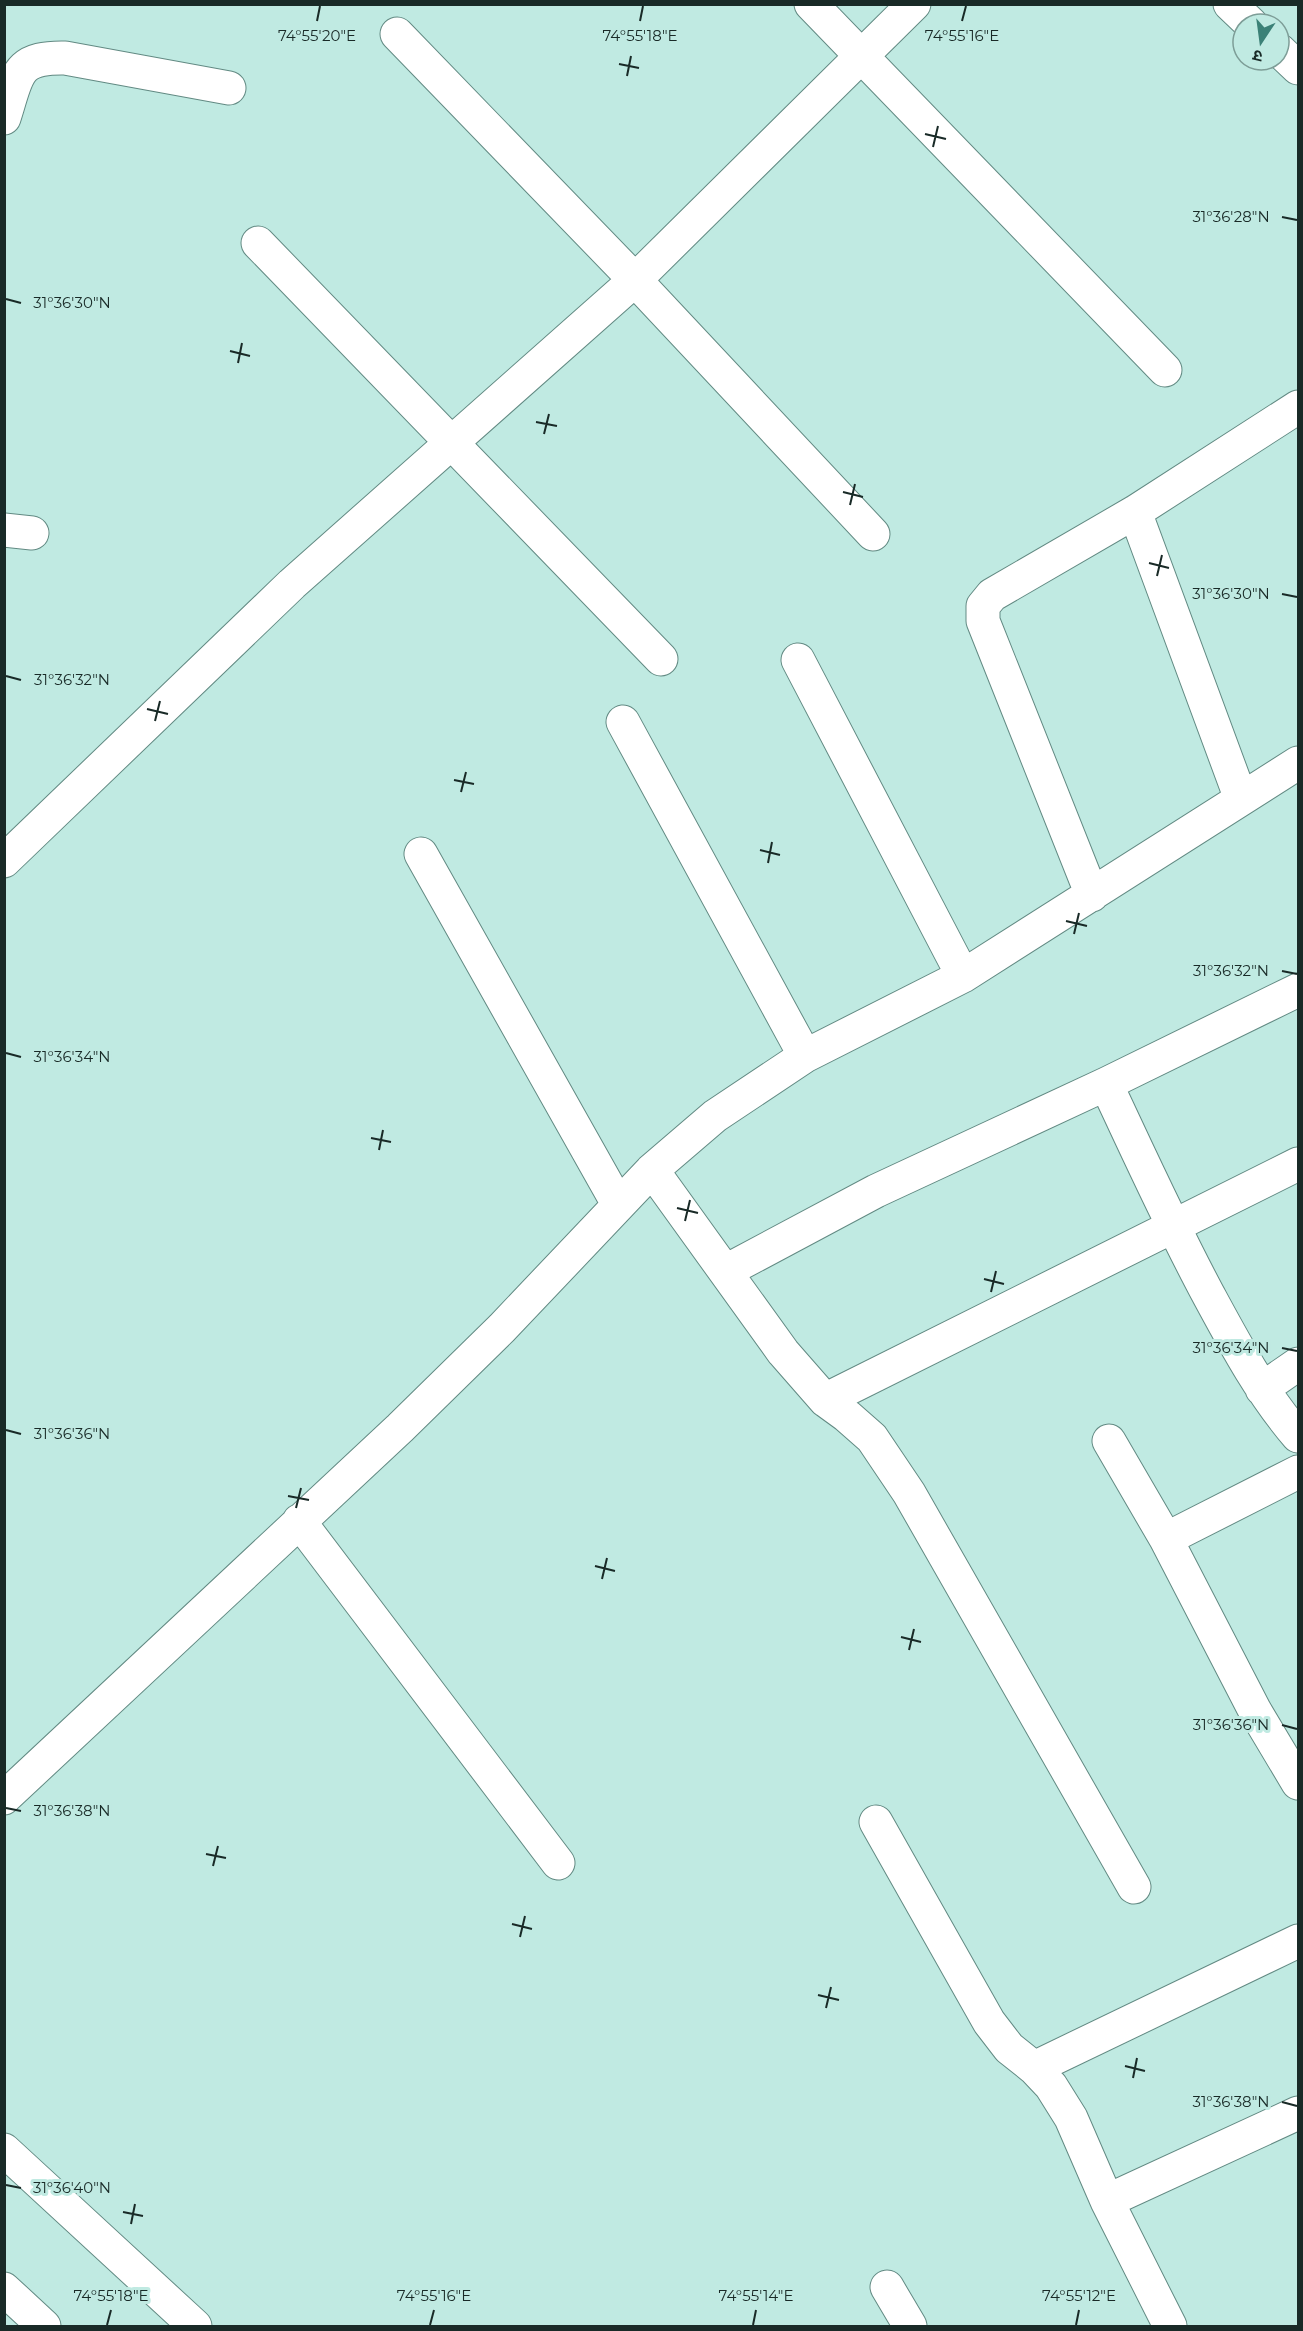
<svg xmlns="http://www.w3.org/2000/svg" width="1303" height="2331" font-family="Montserrat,'Noto Sans Devanagari',sans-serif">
	<rect width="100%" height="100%" fill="#c0eae2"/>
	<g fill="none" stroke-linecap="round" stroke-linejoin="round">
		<defs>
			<path id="minor" d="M811,4l354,366
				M1230,4l21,20
				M397,34l238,246 238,254
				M1279,50l19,18
				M4,118c14,-42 10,-61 61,-60l164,30
				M258,243l403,416
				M1135,512l106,287
				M4,530l28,3
				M798,660l165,316
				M623,722l182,334
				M421,854l197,350
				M4,861l288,-277 343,-304 279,-276
				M1092,895l-109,-274v-15l9,-11 143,-83 163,-105
				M1106,1084c33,70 65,141 102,210 27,50 53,99 90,142
				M652,1170l131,182 42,48 22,16 25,22 37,55 225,394
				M726,1271l150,-80 230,-107 192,-94
				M1262,1389l36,-25
				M825,1400l473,-236
				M1109,1441l57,98 89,172 43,72
				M299,1521l259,342
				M1166,1539l132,-67
				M4,1798l396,-370 102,-100 150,-158 63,-54 90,-60 158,-80 335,-213
				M876,1822l113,200 20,26 25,20 17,18 20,32 36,83 63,125
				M1034,2068l264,-127
				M4,2150l191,176
				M1107,2201l191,-88
				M887,2287l23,39"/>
			<path id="major" d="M4,2289l40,37"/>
		</defs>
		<!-- minor casing -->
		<use href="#minor" stroke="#628a83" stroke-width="35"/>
		<!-- major casing -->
		<use href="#major" stroke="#628a83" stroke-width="35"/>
		<!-- minor -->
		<use href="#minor" stroke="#fff" stroke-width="33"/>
		<!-- major -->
		<use href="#major" stroke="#fff" stroke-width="33"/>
	</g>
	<!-- ticks -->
	<path fill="none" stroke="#192a27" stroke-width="2" d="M317,21l3,-15M640,21l3,-15M962,21l4,-15M619,64l20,4M627,76l4,-20M925,134l21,5M933,147l5,-21M1282,217l15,3M6,299l15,4M230,351l20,5M238,363l4,-20M536,422l21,4M544,434l5,-20M843,492l20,5M850,505l5,-21M1149,563l20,5M1157,576l5,-21M1282,594l15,3M6,676l15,4M147,709l21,5M155,721l5,-20M454,780l20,4M461,792l5,-20M760,850l20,5M768,863l4,-21M1066,921l21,5M1074,934l5,-21M1282,971l15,3M6,1053l15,4M371,1138l20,4M379,1150l4,-20M677,1208l21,5M685,1221l5,-21M984,1279l20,5M991,1292l5,-21M1282,1348l15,3M6,1430l15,4M288,1496l21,4M296,1508l5,-20M595,1566l20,5M602,1579l5,-21M901,1637l20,5M909,1650l5,-21M1282,1725l15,4M6,1808l15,3M206,1854l20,4M213,1866l5,-20M512,1924l20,5M520,1937l5,-21M818,1995l21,5M826,2008l5,-21M1125,2066l20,5M1133,2078l4,-20M1282,2102l15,4M6,2185l15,3M123,2212l20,4M131,2224l4,-20M107,2325l4,-15M430,2325l4,-15M753,2325l3,-15M1076,2325l3,-15"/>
	<g font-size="15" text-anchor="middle" fill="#192a27" stroke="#c0eae2" stroke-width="6" stroke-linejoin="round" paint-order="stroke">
		<text x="640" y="41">74°55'18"E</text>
		<text x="962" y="41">74°55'16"E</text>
		<text x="317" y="41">74°55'20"E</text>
		<text x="1231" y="222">31°36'28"N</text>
		<text x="72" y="308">31°36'30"N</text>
		<text x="1231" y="599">31°36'30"N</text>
		<text x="72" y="685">31°36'32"N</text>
		<text x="1231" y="976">31°36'32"N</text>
		<text x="72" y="1062">31°36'34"N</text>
		<text x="1231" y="1353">31°36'34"N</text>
		<text x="72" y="1439">31°36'36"N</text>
		<text x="1231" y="1730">31°36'36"N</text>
		<text x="72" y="1816">31°36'38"N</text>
		<text x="1231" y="2107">31°36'38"N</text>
		<text x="72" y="2193">31°36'40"N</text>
		<text x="111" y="2301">74°55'18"E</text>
		<text x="434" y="2301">74°55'16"E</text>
		<text x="756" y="2301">74°55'14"E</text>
		<text x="1079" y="2301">74°55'12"E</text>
	</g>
	<!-- border -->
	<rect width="1303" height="2331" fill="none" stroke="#192a27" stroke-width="12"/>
	<!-- north arrow -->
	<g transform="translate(1261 42) rotate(193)"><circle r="28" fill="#c0eae2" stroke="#7d9d97" stroke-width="1.5"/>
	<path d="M0-4.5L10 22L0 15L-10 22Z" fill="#3b8177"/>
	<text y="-9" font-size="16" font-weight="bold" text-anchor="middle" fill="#192a27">उ</text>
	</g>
</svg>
